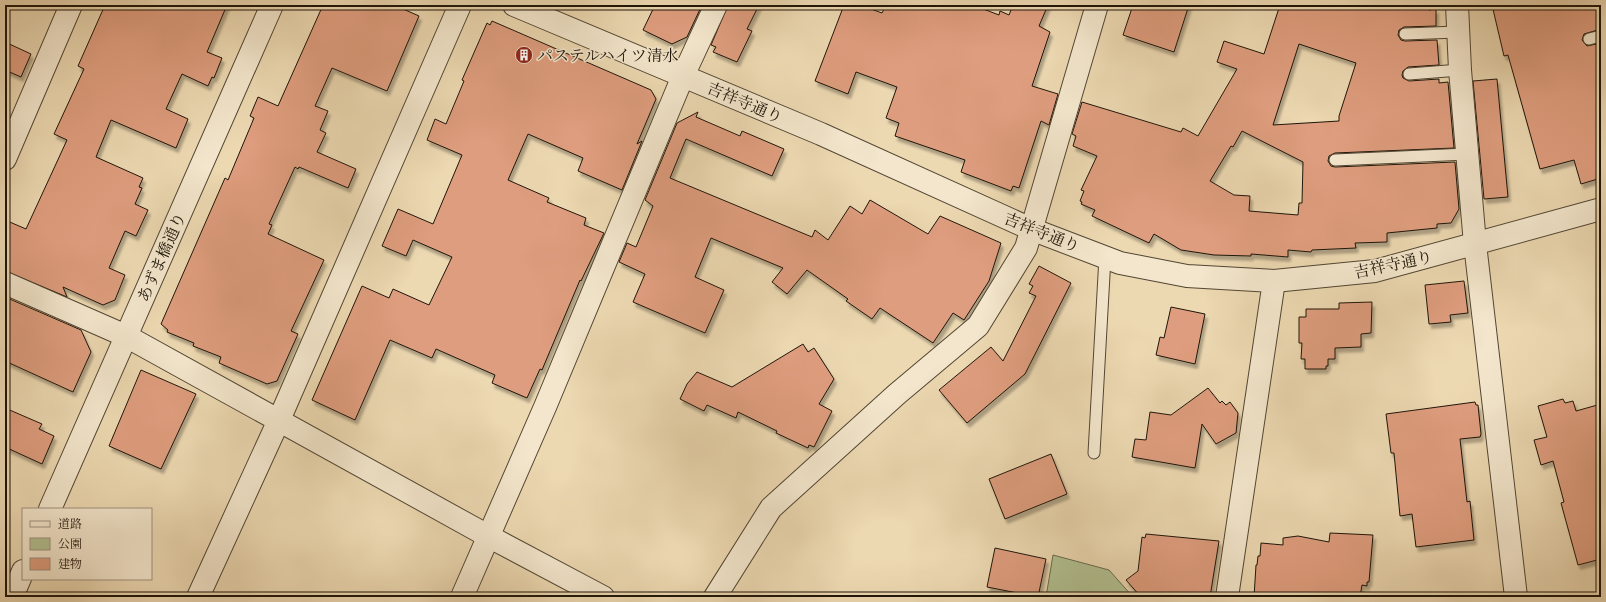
<svg xmlns="http://www.w3.org/2000/svg" width="1606" height="602" font-family="Alegreya,'Noto Serif JP',serif">
	<defs>
		<filter id="shadow"><feDropShadow dx="2.5" dy="4.5" stdDeviation="1" flood-color="#0004"/></filter>
	</defs>
	<rect width="100%" height="100%" fill="#ecd8b1"/>
	<filter id="stains"><feTurbulence type="fractalNoise" baseFrequency=".005" numOctaves="4"/><feColorMatrix values="0 0 0 0 .2 0 0 0 0 .09 0 0 0 0 .02 0 0 0 .5 -.17"/></filter>
	<radialGradient id="worn" r=".72"><stop offset=".6" stop-color="#630" stop-opacity="0"/><stop offset="1" stop-color="#630" stop-opacity=".3"/></radialGradient>
	<!-- green -->
	<path fill="#b2c091" stroke="#686a4d" d="M1053,555l56,15 24,27h-87z"/>
	<!-- building -->
	<path fill="#de9d7e" stroke="#1e1509" fill-rule="evenodd" filter="url(#shadow)" d="M105,5h122l-20,47 15,6 -8,20 -2,-1 -4,9 -26,-12 -16,35 22,10 -12,29 -65,-28 -15,37 47,21 -4,9 3,1 -7,16 13,6 -12,26 -11,-5 -16,37 16,7 -10,25 -12,5 -40,-18 4,10 -62,-26v-51l21,9 41,-89 -13,-6 30,-65 -6,-3z
		M323,5h71l25,11 -32,75 -55,-23 -17,38 13,5 -8,19 6,3 -9,19 39,17 -8,19 -49,-21 -1,2 -3,-2 -26,57 3,1 -4,9 56,26 -33,71 7,3 -21,47 -10,3 -48,-21 2,-6 -28,-11 1,-3 -27,-11 1,-2 -7,-6 64,-146 3,2 26,-62 -4,-2 8,-19 20,9z
		M655,5h47l-15,32 -15,7 -29,-14z
		M728,5h31l-12,24 5,2 -15,31 -24,-10 3,-5 -5,-2z
		M844,5h16l22,8 4,-8h87l26,10 1,-4 9,4 4,-10h35l-9,21 11,6 -18,54 26,8 -9,31 -8,-4 -22,67 -6,-2 -2,5 -50,-19 4,-12 -70,-24 4,-13 -13,-5 11,-31 -41,-15 -8,22 -33,-13z
		M1133,5h56l-15,47 -51,-17z
		M1280,5h63l12,4 37,-4h37v5l7,-1v17l-32,1 -5,3 -1,5 3,5 4,1 32,-1 2,25 -31,2 -5,4 -1,4 1,3 6,3 30,-2v4l9,-1 6,66 -119,5 -6,3 -1,5 3,5 4,1 120,-5 4,47 -8,14 -14,1v4l-50,5v9l-32,1 1,5 -44,2 -1,2 -23,-2v7l-37,-3v2l-37,-1 -33,-5 -27,-16 -5,9 -57,-27 3,-6 -14,-6 1,-2 -2,-1 4,-10 -3,-1 16,-34 -24,-10 3,-10 -4,-2 10,-32 99,30 2,-4 15,8 39,-67 -20,-7 7,-21 40,13zM1299,44l57,19 -17,53v5l-66,4zM1242,131l61,31 -1,41h-3l-1,12 -49,-4 1,-15 -16,-1 -24,-14 21,-35 2,1z
		M1492,5h109v24l-17,5 -2,6 5,6 14,-3v135l-20,6 -7,-24 -34,9 -32,-114 -4,1z
		M492,21l159,69 5,9 -19,45 5,-3 -20,49 -44,-19 5,-13 -55,-24 -20,46 41,18 -2,4 39,16 -2,7 20,8 -23,48 -1,-1 -38,90 -2,-1 -13,29 -35,-15 3,-8 -59,-26 -4,9 -42,-18 -35,80 -43,-20 50,-114 27,12 4,-9 36,16 23,-48 -39,-17 -7,16 -24,-10 16,-37 35,15 29,-69 -35,-15 8,-21 11,5 18,-43 -2,-1 25,-57 3,2z
		M5,42l26,12 -10,23 -16,-7z
		M1497,79l11,118 -24,2 -11,-118z
		M698,112l-2,5 44,19 2,-5 42,18 -12,27 -86,-37 -16,39 142,59 3,-7 13,10 22,-34 12,8 8,-14 58,34 12,-18 61,27 -12,38 -25,39 -11,-7 -20,30 -53,-35 -8,11 -26,-18 2,-2 -41,-29 -20,24 -15,-12 11,-14 -72,-30 -16,39 29,13 -19,43 -72,-31 12,-28 -26,-12 8,-19 9,4 17,-41 -8,-6 32,-77z
		M1039,266l32,17 -46,91 -58,49 -28,-33 52,-43 12,14 33,-65 -7,-3 4,-7 -4,-2z
		M1464,281l4,32 -18,2 1,7 -22,2 -4,-39z
		M5,297l76,33 10,22 -18,40 -68,-31z
		M1372,302l-1,31 -10,1v13l-26,1v11h-7v7h-2v3h-21v-10h-4l1,-16h-3v-26h7v-8h33v-6z
		M1171,307l34,7 -10,50 -39,-9 4,-18 4,1z
		M803,344l5,8 6,-4 20,31 -15,25 13,7 -18,36 -5,-2 -1,3 -32,-15 1,-2 -39,-19 -2,6 -29,-13 -3,6 -24,-12 7,-15 10,-12 35,15z
		M141,370l55,24 -35,75 -52,-23z
		M1208,388l12,15 2,-2 4,4 4,-3 8,11 -2,20 -20,11 -14,-20 -7,44 -63,-11 3,-18 11,1 4,-28 21,3z
		M1563,399l2,4 8,-2 3,10 25,-7v155l-23,6 -17,-62 3,-1 -11,-41 -12,4 -7,-25 13,-3 -9,-31z
		M1475,402l1,3h2l3,29 -1,3 -20,2 7,63 3,-1 4,39 -58,7 -4,-33 -12,2 -6,-63h-3l-5,-39z
		M5,408l37,16 -3,5 15,7 -12,28 -37,-17z
		M1051,454l16,40 -62,25 -16,-40z
		M1330,533l43,2 -4,47h-2v4l-5,-1 -2,12h-106l2,-32h1l1,-9h2l1,-13 22,2v-7l15,-2 31,6z
		M1146,534l73,7 -9,56h-69l-15,-17 12,-9 4,-34 3,1z
		M995,548l51,11 -8,38 -51,-10z"/>
	<g fill="none" stroke-linecap="round" stroke-linejoin="round">
		<defs>
			<path id="service" d="M1405,34l52,-2
				M1589,39l12,-3
				M1409,74l51,-4
				M1335,160l132,-6
				M1094,453l11,-196"/>
			<path id="minor" d="M1457,5l3,65 15,174 41,353
				M5,159l66,-154
				M5,283l121,53
				M198,597l81,-177 181,-415
				M462,597l83,-190 138,-331 33,-71
				M715,597l56,-89 126,-114 81,-68 48,-78 71,-243
				M1227,597l47,-316"/>
			<path id="tertiary" d="M514,5l307,129 210,95 89,34 67,13 87,5 101,-10 226,-62
				M126,336l362,200 115,61
				M50,509l222,-504
				M12,597l11,-26"/>
		</defs>
		<!-- service casing -->
		<use href="#service" stroke="#524633" stroke-width="13"/>
		<!-- minor casing -->
		<use href="#minor" stroke="#524633" stroke-width="24"/>
		<!-- tertiary casing -->
		<use href="#tertiary" stroke="#524633" stroke-width="24"/>
		<!-- service -->
		<use href="#service" stroke="#f3e6cc" stroke-width="11"/>
		<!-- minor -->
		<use href="#minor" stroke="#f3e6cc" stroke-width="22"/>
		<!-- tertiary -->
		<use href="#tertiary" stroke="#f3e6cc" stroke-width="22"/>
	</g>
	<!-- icons -->
	<defs>
		<symbol id="building-disc" viewBox="-11 -11 22 22"><circle r="9.5" fill="#8f2418" stroke="#f3e6cc"/><path d="M-4-6H4V6H1V3H-1V6H-4ZM-2.5-4.3h1.7v1.8h-1.7ZM.8-4.3h1.7v1.8H.8ZM-2.5-1h1.7V.8h-1.7ZM.8-1h1.7V.8H.8Z" fill="#fff"/></symbol>
	</defs>
	<g fill-rule="evenodd">
		<use href="#building-disc" x="514" y="45" width="20" height="20"/>
	</g>
	<g text-anchor="middle" stroke-width="3" stroke-linejoin="round" paint-order="stroke">
		<!-- poi labels -->
		<g font-size="16" fill="#1e1509" stroke="#f3e6cc" text-anchor="start">
			<text x="537" y="61">パステルハイツ清水</text>
		</g>
		<!-- street labels -->
		<g font-size="16" fill="#1e1509" stroke="#f3e6cc">
			<text transform="translate(745 102) rotate(23)" y="6">吉祥寺通り</text>
			<text transform="translate(1042 232) rotate(22)" y="6">吉祥寺通り</text>
			<text transform="translate(161 257) rotate(-66)" y="6">あずま橋通り</text>
			<text transform="translate(1393 264) rotate(-12)" y="6">吉祥寺通り</text>
		</g>
	</g>
	<!-- margin -->
	<rect width="1606" height="602" fill="none" stroke="#ecd8b1" stroke-width="20"/>
	<rect x="6" y="6" width="1594" height="590" fill="none" stroke="#1e1509" stroke-width="2"/>
	<rect x="10" y="10" width="1586" height="582" fill="none" stroke="#1e1509"/>
	<!-- legend -->
	<rect x="22" y="508" width="130" height="72" fill="#f3e6cc" stroke="#9e927e"/>
	<rect x="30" y="521" width="20" height="6" fill="#f3e6cc" stroke="#9e927e"/>
	<text x="58" y="528" font-size="12" fill="#1e1509">道路</text>
	<rect x="30" y="538" width="20" height="12" fill="#b2c091" stroke="#9e927e"/>
	<text x="58" y="548" font-size="12" fill="#1e1509">公園</text>
	<rect x="30" y="558" width="20" height="12" fill="#de9d7e" stroke="#9e927e"/>
	<text x="58" y="568" font-size="12" fill="#1e1509">建物</text>
	<rect width="100%" height="100%" filter="url(#stains)"/>
	<rect width="100%" height="100%" fill="url(#worn)"/>
</svg>
